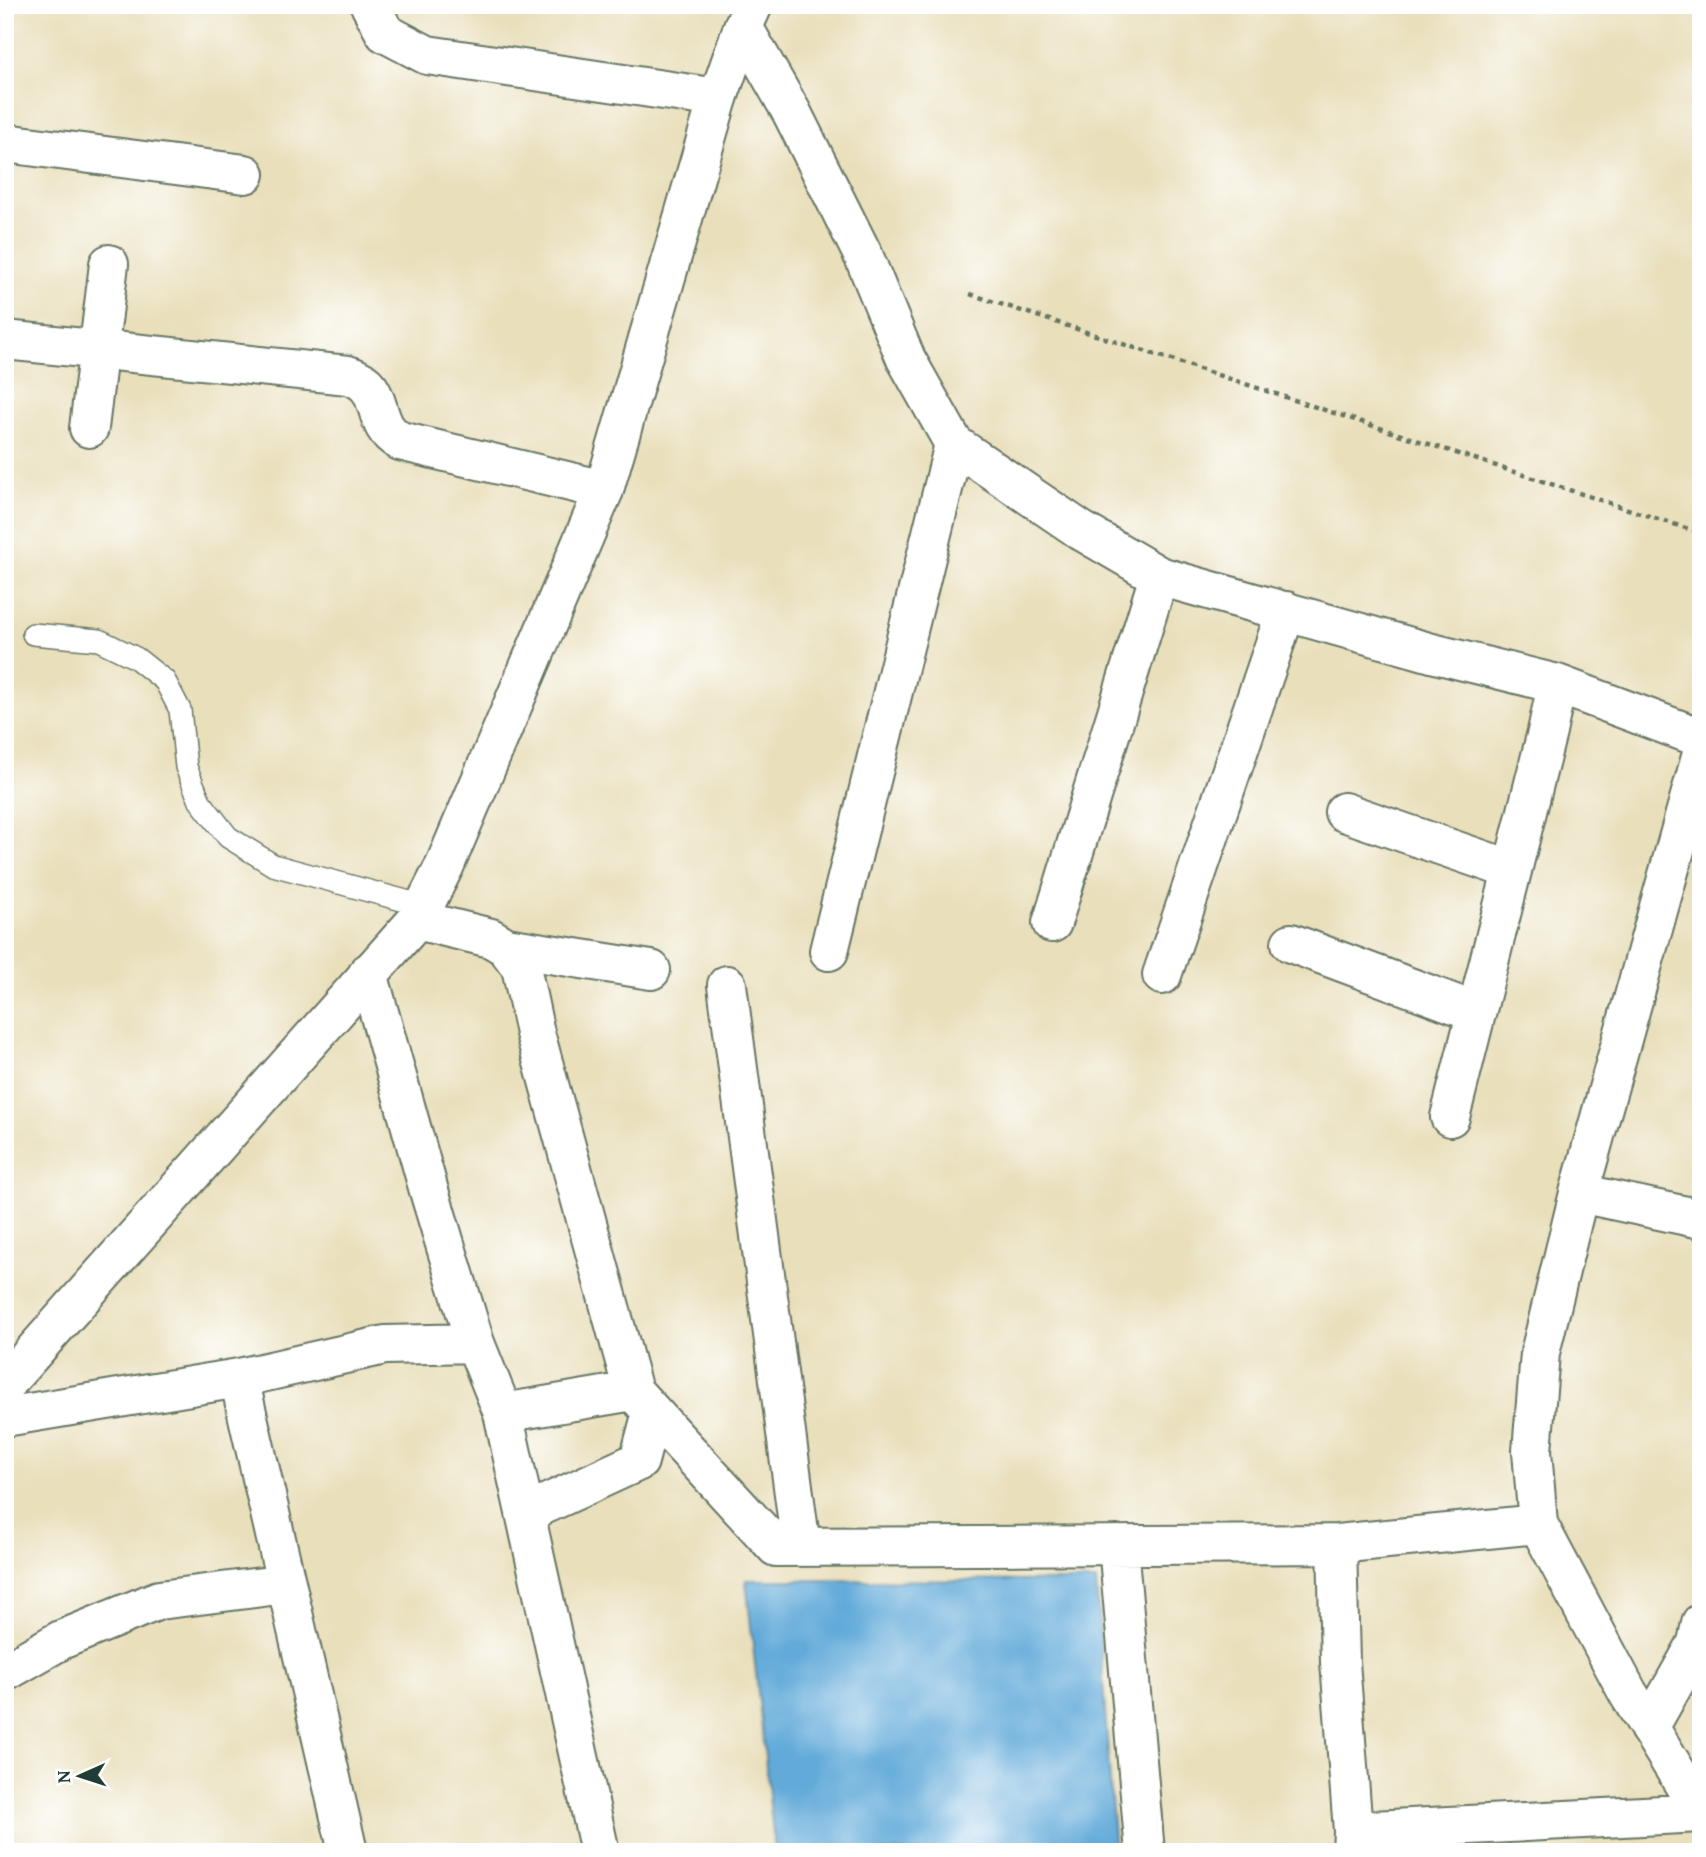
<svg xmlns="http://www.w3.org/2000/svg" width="1706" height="1857" font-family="'Gentium Book Plus',serif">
	<rect width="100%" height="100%" fill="#fff"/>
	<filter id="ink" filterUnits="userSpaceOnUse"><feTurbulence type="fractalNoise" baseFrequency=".0143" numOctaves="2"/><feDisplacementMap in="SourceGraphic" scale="14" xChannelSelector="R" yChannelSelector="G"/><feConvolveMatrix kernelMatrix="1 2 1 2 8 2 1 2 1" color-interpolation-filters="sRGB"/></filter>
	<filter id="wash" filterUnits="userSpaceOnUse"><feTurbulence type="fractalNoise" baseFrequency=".00686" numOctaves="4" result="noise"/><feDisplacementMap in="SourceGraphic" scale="28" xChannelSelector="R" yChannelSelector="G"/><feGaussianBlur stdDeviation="1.57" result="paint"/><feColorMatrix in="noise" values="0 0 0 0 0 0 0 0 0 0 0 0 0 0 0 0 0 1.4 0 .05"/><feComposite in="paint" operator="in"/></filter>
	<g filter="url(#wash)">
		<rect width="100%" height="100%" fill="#e9dfbb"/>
		<!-- water -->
		<path fill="#62aad9" stroke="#407486" stroke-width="2" d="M746,1580l350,1 19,271h-340z"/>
	</g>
	<g filter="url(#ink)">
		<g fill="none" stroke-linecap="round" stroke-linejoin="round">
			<defs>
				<path id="service" d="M33,634l66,6 37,18 29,23 15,29 6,57 14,34 28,36 45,28 151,41"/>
				<path id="minor" d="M370,5l15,28 42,22 291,43
					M743,27l49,86 72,144 42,102 48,85 128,87 77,45 273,77 125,31 144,54
					M5,143l240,31
					M5,340l343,35c40,11 20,49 52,66l204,49
					M89,428l20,-164
					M1701,757l-122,436 -39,160 -8,98 6,73 90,169 73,119
					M1344,812l168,58
					M417,920l74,18 15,9 15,20 14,66 98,358
					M1052,923l107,-347
					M1291,943l185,69
					M506,947l145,23
					M829,951l125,-507
					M368,973l61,218 46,152 28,70 97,439
					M1162,975l124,-364
					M727,985l74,562
					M1450,1117l97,-385 10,-48
					M1579,1193l122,26
					M239,1378l146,-33 90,-2
					M503,1413l130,-22 143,156 561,-3 201,-20
					M5,1417l234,-39 109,474
					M526,1513l113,-52 13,-49
					M1337,1544l3,118 13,169 -1,21
					M1118,1545l27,307
					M5,1672l56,-32 98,-40 127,-16
					M1649,1728l48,-85 4,-20
					M1353,1831l348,-18"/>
				<path id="tertiary" d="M5,1384l412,-464 27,-53 160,-377 114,-392 25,-71 10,-22"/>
			</defs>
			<!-- service casing -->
			<use href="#service" stroke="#667663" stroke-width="24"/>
			<!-- minor casing -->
			<use href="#minor" stroke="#667663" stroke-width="42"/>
			<!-- tertiary casing -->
			<use href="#tertiary" stroke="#667663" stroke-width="42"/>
			<!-- path -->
			<path stroke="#667663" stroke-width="4.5" stroke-dasharray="5 5" stroke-linecap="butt" d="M970,294l731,239"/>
			<!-- service -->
			<use href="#service" stroke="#fff" stroke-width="21"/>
			<!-- minor -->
			<use href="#minor" stroke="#fff" stroke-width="38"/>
			<!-- tertiary -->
			<use href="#tertiary" stroke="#fff" stroke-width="38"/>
		</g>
	</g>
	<!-- margin -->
	<rect width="1706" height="1857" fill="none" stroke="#fff" stroke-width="28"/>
	<!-- north arrow -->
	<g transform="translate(80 1776) rotate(267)" stroke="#ffffff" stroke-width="5" paint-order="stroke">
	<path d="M0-5L12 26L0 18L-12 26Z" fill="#1f3d34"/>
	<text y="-10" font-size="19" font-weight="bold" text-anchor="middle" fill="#1f3d34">N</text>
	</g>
</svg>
